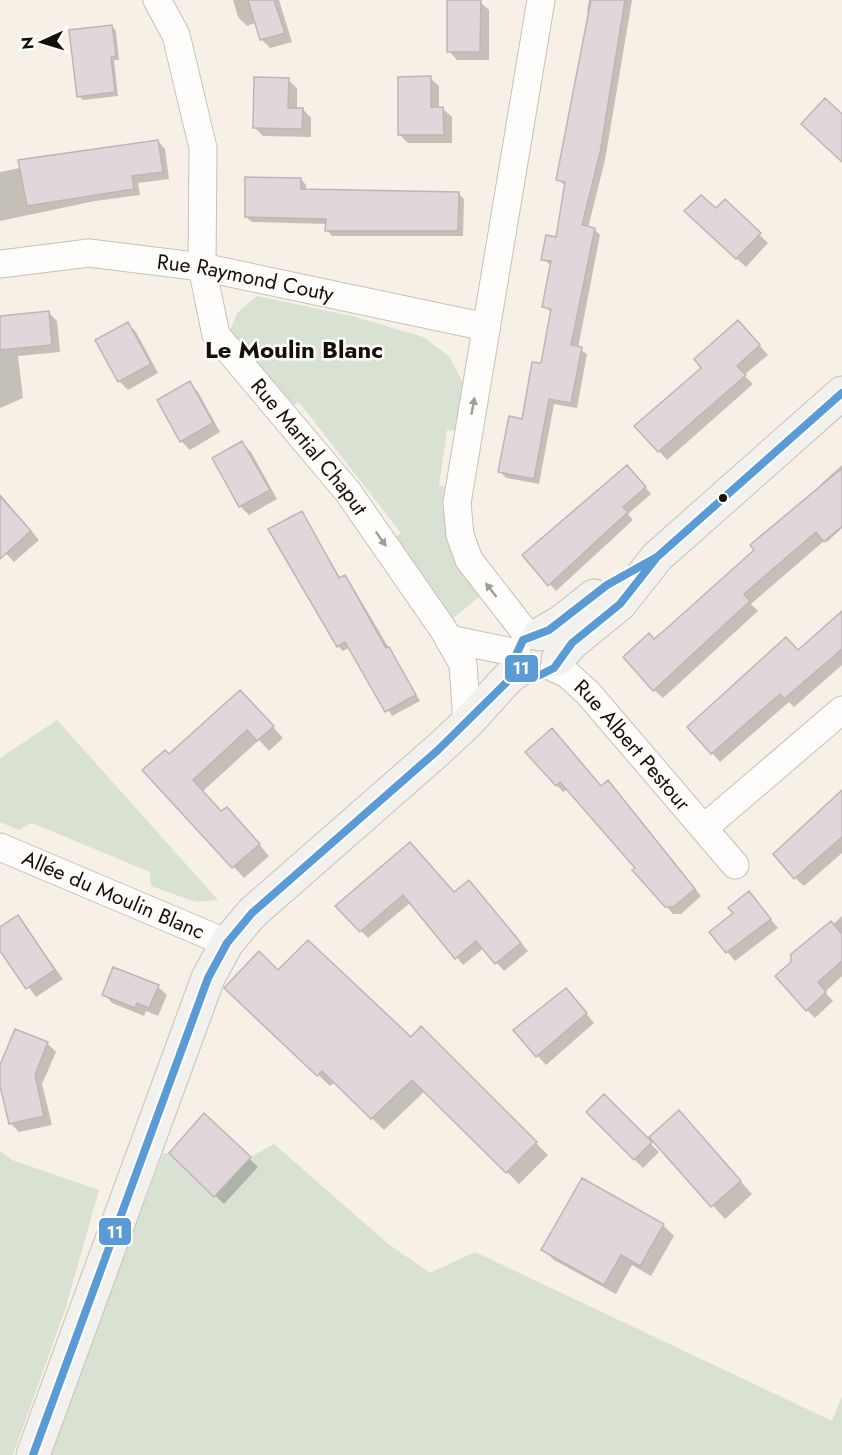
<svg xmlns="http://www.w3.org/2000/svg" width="842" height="1455" font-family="Jost,sans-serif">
	<rect width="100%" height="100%" fill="#f6f0e6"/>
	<!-- green -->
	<path fill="#d8e1d2" d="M257,296l95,20 71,21 26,19 16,31 -8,43h-10l-8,55 9,3 -1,55 33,53 -29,24 -58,-82 8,-5 -102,-131 -8,5 -49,-58 -12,-18 7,-18z
		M57,720l161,180 -22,2 -45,-16 -1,-14 -118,-49 -13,7 -19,-8v-64z
		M274,1144l113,99 43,30 45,-21 357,169 10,-25v59h-792l113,-302h6l45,44 37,-40z
		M0,1151l12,9 87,30 -34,120 -52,145h-13z"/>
	<!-- shadow -->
	<path fill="#0003" d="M233,0h46l13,42 -22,6 -8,-8 -5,-18 -10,4 -9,-9z
		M589,0h43l-27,160 -17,68 6,1 6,6 -22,113 9,6 -10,54 -23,-4 -15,80 -33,-6 -6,-7 23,-51 19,-55 10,-52 -8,-7 8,-40 -9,-7 14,-21 9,-52 -9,-7 33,-165 -3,-3z
		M480,2l9,8v50h-32l-8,-9z
		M112,27l4,4 3,29h-5l4,36 -35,4 -4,-4z
		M430,78l9,8v23h4l9,8v26h-44l-8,-8z
		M288,80l9,8v21h6l8,9v19l-48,-1 -8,-8z
		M158,141l7,8 4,30 -31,4 2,12 -45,6 -95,20v-49z
		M301,179l5,6v5l152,3 6,6 -1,37h-131l-5,-6v-6l-75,-2 -6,-5z
		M725,201l43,42 -22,24 -51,-47 21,-10z
		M49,313l8,8 3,31 -42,4 5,42 -23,10v-91z
		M128,324l8,8 22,41 -30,17 -9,-9z
		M747,331l21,24 -24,20 9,9 -86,76 -8,-9z
		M189,383l9,9 22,40 -30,18 -9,-9z
		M242,443l9,9 26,47 -28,16 -9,-9 -26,-47z
		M842,465v63l-15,14 -2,-2 -74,64 7,7 -95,87 -9,-8 1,-50 168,-153 -2,-3z
		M633,473l18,21 -23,20 5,6 -77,71 -32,-36z
		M0,494l39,46 -25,22 -14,-15z
		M302,512l39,67 4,-2 5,5 70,119 -28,15 -42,-69 -7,4 -5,-5z
		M842,613v52l-48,42 -5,-5 -69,60 -8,-9 86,-101z
		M251,703l32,35 -14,13 -10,-11 -56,51 19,22 16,7 31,36 -25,22 -99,-108z
		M527,752l75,35 6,-5 93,114 -20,18h-8l-105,-125 -5,3z
		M842,792v61l-38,33 -9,-8 3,-48z
		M410,844l45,50 21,-5 52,62 -24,20 -20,-23 -21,17 -52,-63 -43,36 -30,-31z
		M749,893l29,35 -43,33 -24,-29 24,-18z
		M842,916v60l-17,16 8,9 -18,17 -8,-8 -15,-47z
		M18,917l45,62 -27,18 -36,-49v-19z
		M278,972l133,67 10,-11 127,127 -29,29 -94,-93 -41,39 -49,-48 -5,4 -92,-87z
		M158,987l9,8 -9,21 -12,-5 -2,5 -32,-13 -8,-9z
		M574,998l20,25 -48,42 -31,-34 29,-26 2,2z
		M47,1043l9,9 -14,32 10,41 -33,7 -8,-8 -11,-55z
		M604,1096l55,56 -16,16 -55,-56z
		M679,1112l73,82 -27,25 -74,-82z
		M204,1115l54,52 -34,37 -53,-51z
		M663,1225l11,11 -23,40 -19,-11 -16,29 -62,-34 -11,-11z"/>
	<!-- building -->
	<path fill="#dfd7da" stroke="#bdb6b7" stroke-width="1.5" d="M248,0h26l11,33 -25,7z
		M447,0h34l-1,52h-33z
		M591,0h34l-25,153 -18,72 13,3 -24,117 11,2 -11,56 -22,-4 -15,80 -36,-7 11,-56 13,3 10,-57 9,1 10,-54 -9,-2 9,-46 -10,-1 5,-25 10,2 9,-55 -9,-2z
		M112,25l4,31 -5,1 4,35 -38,5 -8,-67z
		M431,76v31h12l1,28h-46v-58z
		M254,77l35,1 -1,30h15l-1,21 -49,-1z
		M825,98l17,16v48l-41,-38z
		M158,140l5,32 -31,4 2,13 -107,17 -9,-46z
		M245,177l56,1v11l158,3 -1,39h-133l1,-12 -81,-2z
		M701,195l15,13 9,-9 36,34 -25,26 -52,-48z
		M49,311l3,34 -52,5v-34z
		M738,320l22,25 -23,21 9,9 -88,77 -24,-26 67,-58 -7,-9z
		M128,322l23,42 -33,18 -23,-42z
		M190,381l23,42 -33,19 -23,-42z
		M242,441l28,49 -31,17 -27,-49z
		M627,465l19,22 -23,20 5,5 -80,74 -26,-31z
		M842,468v58l-18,16 -8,-10 -72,62 6,7 -97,90 -30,-34 26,-24 5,6 13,-11 87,-78 -4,-5z
		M0,496l31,35 -31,28z
		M302,511l37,67 6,-3 41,73 3,-1 27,48 -31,17 -40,-70 -8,5 -69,-118z
		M842,611v38l-58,50 -4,-5 -69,60 -24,-27 99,-90 12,13z
		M240,690l34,36 -17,15 -10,-11 -54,50 28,31 6,-4 33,37 -28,24 -90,-98 23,-20 4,4z
		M552,728l49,58 7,-6 87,109 -22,18h-8l-33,-37 3,-2 -75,-86 -4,4 -31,-34z
		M842,790v47l-48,42 -21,-25z
		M410,842l44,50 15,-12 52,63 -26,21 -19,-23 -21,18 -52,-64 -43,37 -25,-26z
		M749,891l22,28 -45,34 -17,-21 24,-19 -5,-5z
		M18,915l37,55 -29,19 -26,-38v-24z
		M831,921l11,13v27l-24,21 8,10 -20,19 -31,-35 16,-14v-8z
		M308,940l103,97 10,-11 116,116 -31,31 -94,-93 -41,39 -49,-48 -5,5 -93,-88 35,-37 19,19z
		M113,967l46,18 -10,23 -12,-5 -2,5 -33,-13z
		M566,988l21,25 -51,44 -23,-27z
		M15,1029l33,13 -13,33 9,41 -35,8 -9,-38v-21z
		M604,1094l48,48 -18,18 -48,-48z
		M679,1110l62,71 -30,26 -62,-70z
		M204,1113l47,44 -37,40 -45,-44z
		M582,1178l82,46 -24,42 -19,-11 -17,30 -63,-35z"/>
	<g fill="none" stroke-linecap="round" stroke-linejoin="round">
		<defs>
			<g id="minor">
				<path id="s1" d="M157,0l19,35 27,113 -1,119 14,68 132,157 95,137 20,35 4,59"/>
				<path id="s2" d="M0,264l89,-11 113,14 284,60"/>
				<path d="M528,636l-59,-76 -9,-25 -3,-32 84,-503"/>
				<path d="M449,639l68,14"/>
				<path id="s3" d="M554,668l13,6 21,19 147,172"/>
				<path d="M704,828l138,-118"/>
				<path id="s4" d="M0,847l227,96"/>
			</g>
			<path id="secondary" d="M540,634l21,-12 33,-26
				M558,659l14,-16 48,-39 37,-47 185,-164
				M33,1455l175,-477 19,-35 25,-30 186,-163 29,-27 41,-45 13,-10"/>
		</defs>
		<!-- minor casing -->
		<use href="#minor" stroke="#c7c1b7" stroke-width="29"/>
		<!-- secondary casing -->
		<use href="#secondary" stroke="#c7c1b7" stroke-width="35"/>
		<!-- minor -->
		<use href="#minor" stroke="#fefdfb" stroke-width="27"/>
		<!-- secondary -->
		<use href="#secondary" stroke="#f3f1ed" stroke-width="33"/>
		<defs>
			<path id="bus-1" d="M657,557l-37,47 -48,39 -18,25 -16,8 -17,-8 -4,-15 6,-13 26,-10 58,-45z
				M657,557l185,-164
				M33,1455l175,-477 19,-35 25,-30 186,-163 83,-82"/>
		</defs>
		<!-- bus-1 casing -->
		<use href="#bus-1" stroke="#fff" stroke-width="12"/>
		<!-- bus-1 -->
		<use href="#bus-1" stroke="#5b9bd5" stroke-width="8"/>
	</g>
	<!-- one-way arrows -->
	<defs><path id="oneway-solid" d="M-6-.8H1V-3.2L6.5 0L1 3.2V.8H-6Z" transform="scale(1.5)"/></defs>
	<g fill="#a19e99">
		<use href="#oneway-solid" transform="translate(473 406) rotate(-80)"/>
		<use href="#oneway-solid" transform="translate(381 539) rotate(55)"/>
		<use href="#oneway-solid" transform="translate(491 590) rotate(-128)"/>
	</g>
	<!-- markers -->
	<circle fill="#161005" stroke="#fff" stroke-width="2" cx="723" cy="498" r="5"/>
	<g text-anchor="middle" stroke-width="5" stroke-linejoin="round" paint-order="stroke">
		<!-- street labels -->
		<g font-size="21" fill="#161005" stroke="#fff">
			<text dy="7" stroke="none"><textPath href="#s2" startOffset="248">Rue Raymond Couty</textPath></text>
			<text dy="7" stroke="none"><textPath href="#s1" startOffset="490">Rue Martial Chaput</textPath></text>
			<text dy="7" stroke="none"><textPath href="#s3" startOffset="111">Rue Albert Pestour</textPath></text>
			<text dy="7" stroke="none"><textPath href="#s4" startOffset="123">Allée du Moulin Blanc</textPath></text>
		</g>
		<!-- quarter labels -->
		<g font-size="24" font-weight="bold" fill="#161005" stroke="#fff">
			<text x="294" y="358">Le Moulin Blanc</text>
		</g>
	</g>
	<g stroke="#fff" stroke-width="2">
		<rect x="504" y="654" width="35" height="29" rx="6" fill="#5b9bd5"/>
		<rect x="98" y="1217" width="34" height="29" rx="6" fill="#5b9bd5"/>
	</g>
	<g font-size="16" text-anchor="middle" font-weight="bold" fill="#fff">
		<text x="521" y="674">11</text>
		<text x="115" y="1238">11</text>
	</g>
	<!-- north arrow -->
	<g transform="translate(42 42) rotate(266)" stroke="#ffffff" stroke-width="4.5" paint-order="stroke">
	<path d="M0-4.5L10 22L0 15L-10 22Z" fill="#161005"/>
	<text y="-9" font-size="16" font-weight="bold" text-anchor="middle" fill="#161005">N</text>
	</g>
</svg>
